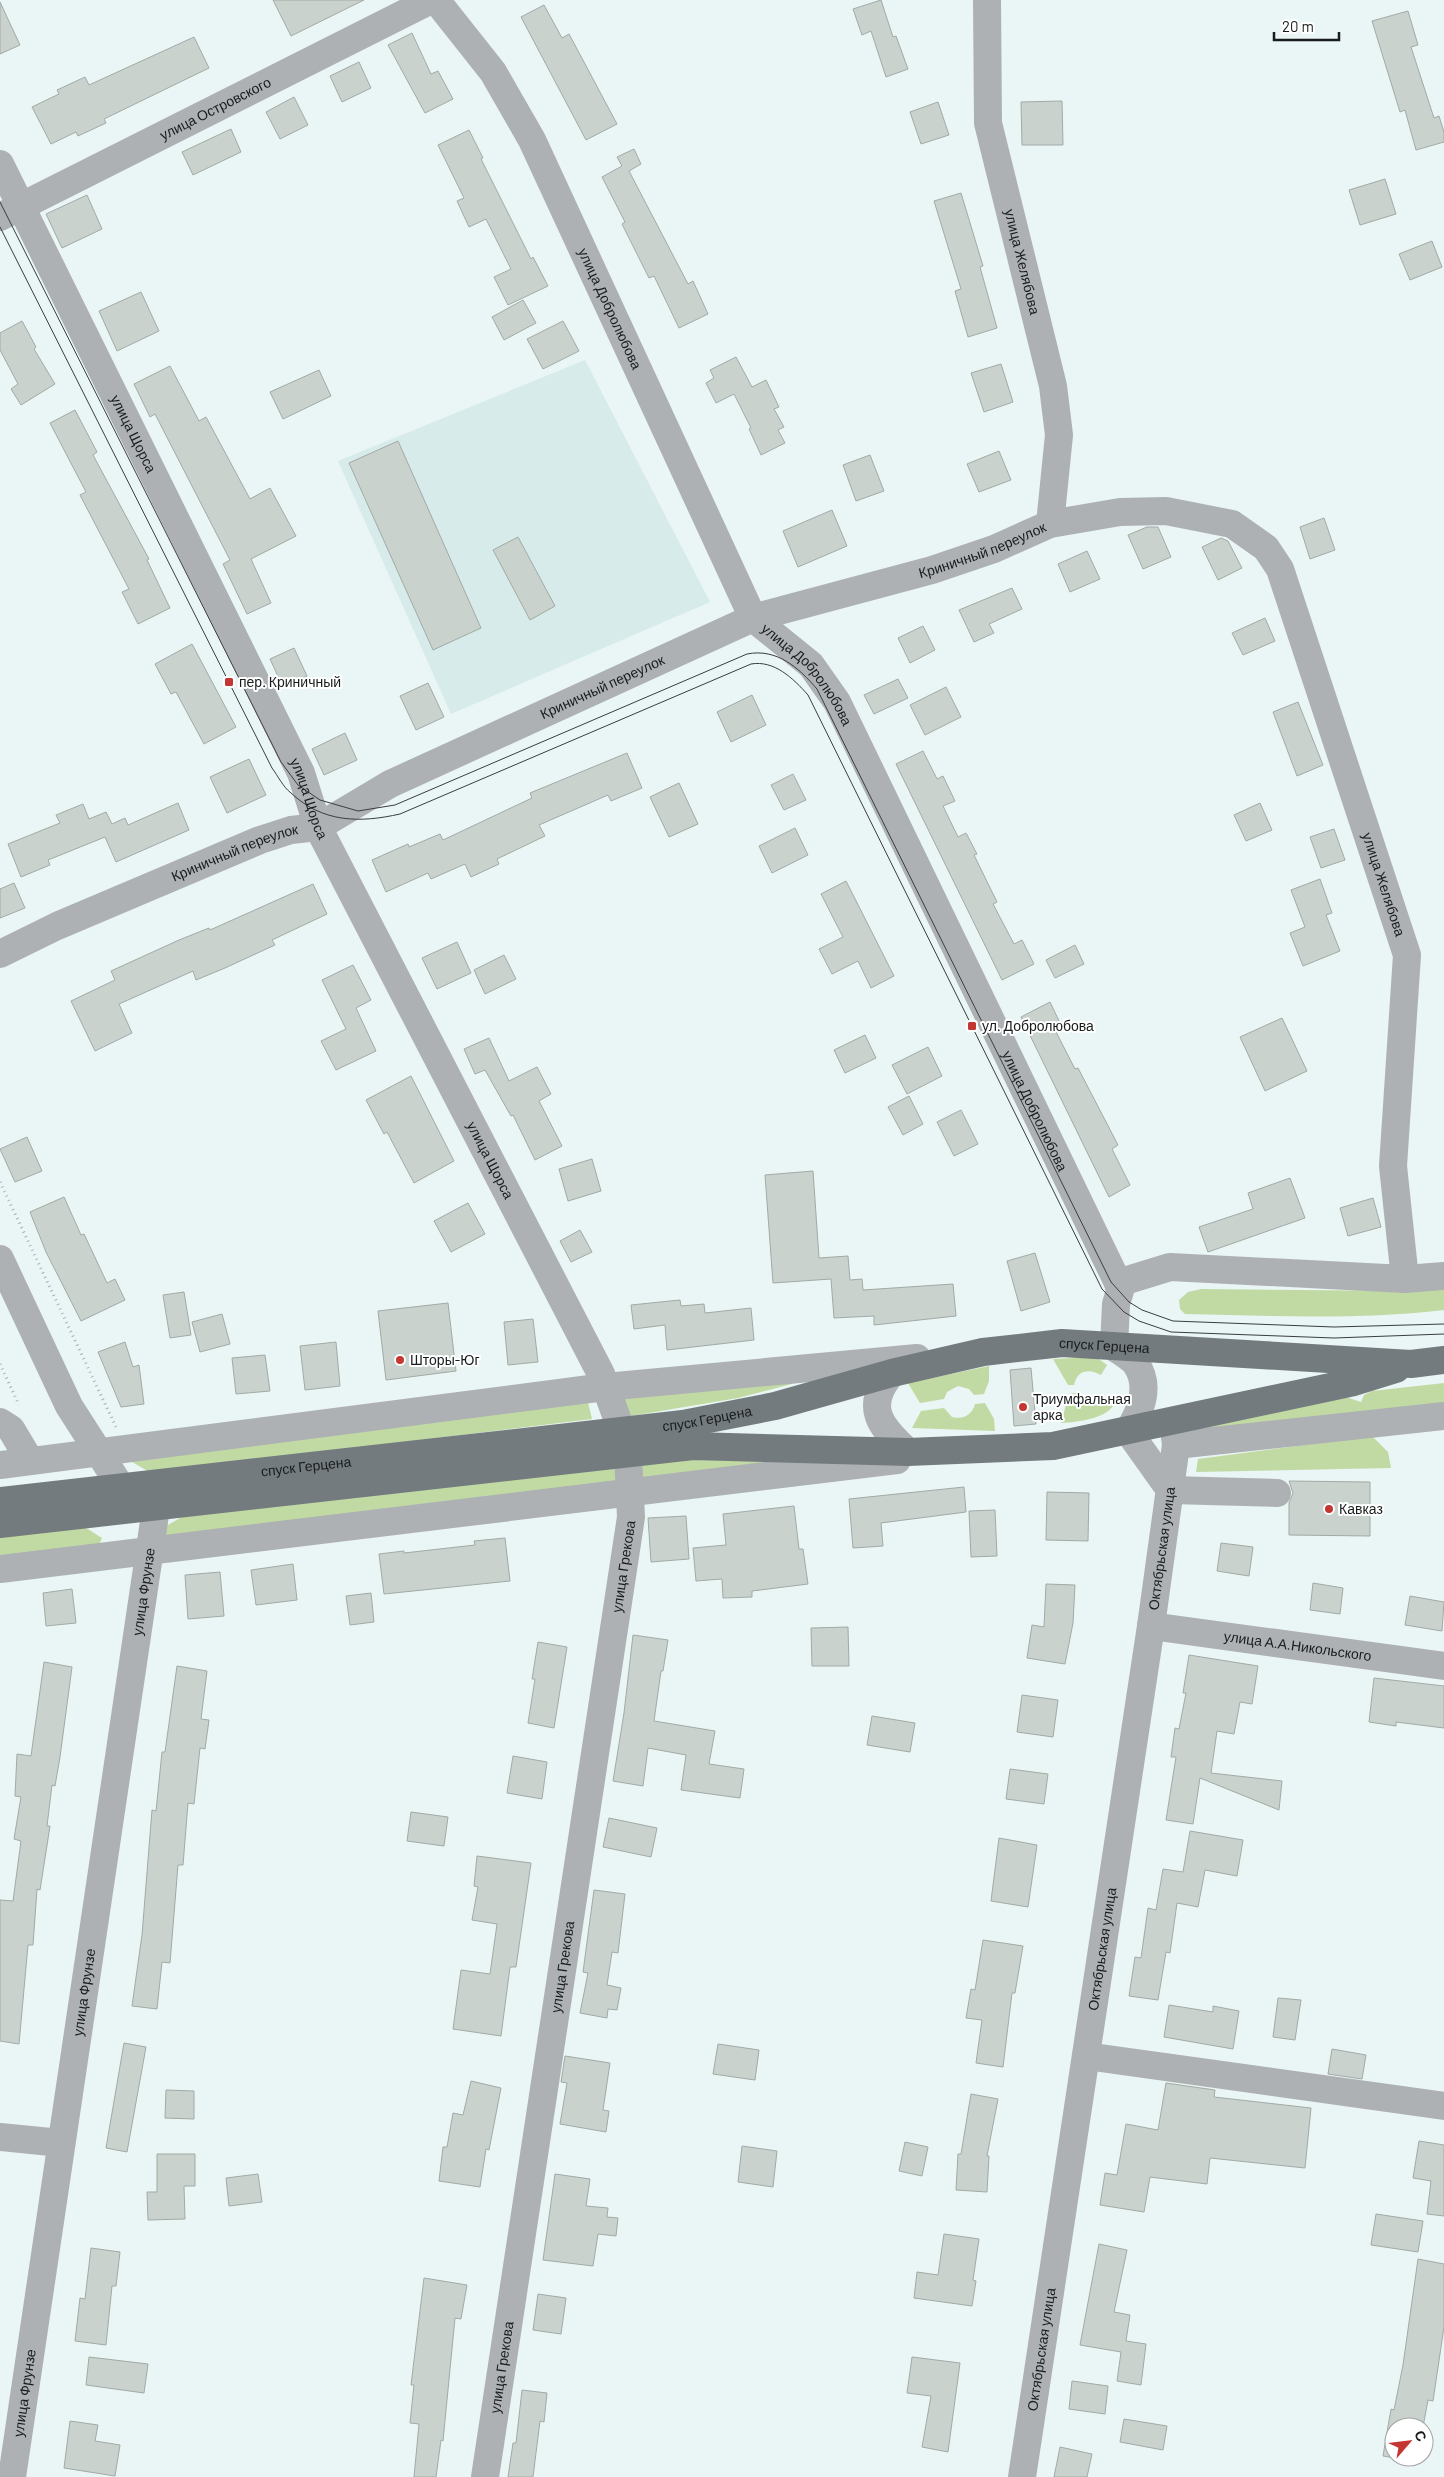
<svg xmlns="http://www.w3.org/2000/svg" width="1444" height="2477" font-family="Barlow,sans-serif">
	<rect width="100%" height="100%" fill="#eaf5f5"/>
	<!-- built -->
	<path fill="#d6ebea" d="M585,360l125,242 -259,112 -113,-253z"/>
	<!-- green -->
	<path fill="#c1daa4" d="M1444,1288v22c-86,10 -173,6 -259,4l-5,-5 -1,-9 9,-8 13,-3 214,2z
		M1096,1357l11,8 -6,10c-12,-7 -24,-5 -27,10h-6l-15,-26z
		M989,1366v15l-5,13 -10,1 -5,-6 -11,-3 -11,6 -3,7 -24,4 -12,-20z
		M834,1373l-96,25 -107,18 -10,-22z
		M1444,1383v25l-243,29 -1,-14 143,-27 18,6 3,-7 8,-4z
		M1076,1393c6,12 18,12 27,3l12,6c-6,17 -38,20 -54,21l8,-29z
		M587,1398l5,21 -441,54 -29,-17z
		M985,1403l9,16 1,12 -83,-3 9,-17 23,-3 8,9c11,3 20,-2 23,-13z
		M1372,1436l16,16 3,16 -195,4 2,-13z
		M691,1454l162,6 -213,28 -1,-22z
		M618,1467l1,23 -458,55 5,-19 23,-13z
		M83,1526l19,12 -5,11 -97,12v-25z"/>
	<!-- building -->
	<path fill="#cad2cd" stroke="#a1aaa5" d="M273,0h91l-73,36z
		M881,0l12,37 3,-1 12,33 -22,8 -15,-46 -9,4 -9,-26z
		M0,2l20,43 -20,9z
		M544,5l18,33 7,-4 48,90 -31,16 -65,-123z
		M1408,11l10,34 -7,2 23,71 5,-2 5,16v10l-28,8 -11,-40 -5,2 -28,-91z
		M412,33l19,41 7,-3 15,28 -28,14 -37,-68z
		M194,37l15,31 -105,51 2,4 -28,13 -2,-4 -25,12 -19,-37 27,-13 -2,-4 28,-13 4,8z
		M359,62l12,26 -29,14 -12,-26z
		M294,97l14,28 -28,14 -14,-27z
		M1062,101l1,44h-41l-1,-43z
		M938,102l11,33 -28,9 -11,-32z
		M231,129l10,23 -48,23 -11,-23z
		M469,130l14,28 -2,1 50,100 2,-2 15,29 -40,19 -14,-28 17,-8 -25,-50 -17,8 -12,-26 7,-3 -26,-53z
		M634,149l7,15 -12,7 59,113 5,-3 15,33 -29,14 -25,-52 -5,2 -27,-54 3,-2 -23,-45 20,-11 -5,-9z
		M1385,179l11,35 -36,11 -11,-35z
		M961,193l22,73 -3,1 17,61 -29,9 -13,-46 6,-2 -27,-88z
		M87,195l15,34 -40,19 -16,-34z
		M1432,241l10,26 -32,13 -11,-26z
		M141,292l18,39 -42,20 -18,-40z
		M523,300l13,23 -32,17 -12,-23z
		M22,321l14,26 -2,2 21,35 -34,21 -10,-16 7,-5 -18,-34v-17z
		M563,321l16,30 -36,18 -16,-30z
		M736,357l16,30 14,-7 13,27 -5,2 10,18 -6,3 7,13 -24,12 -12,-26 2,-1 -17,-34 -18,9 -10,-20 8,-5 -4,-8z
		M1001,364l12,38 -29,10 -13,-39z
		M170,366l29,55 7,-4 44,82 20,-11 26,48 -45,23 20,44 -24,11 -24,-50 7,-4 -75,-146 -5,3 -16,-33z
		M319,370l12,26 -48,23 -13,-27z
		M75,410l22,42 -4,3 56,104 -2,1 23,48 -32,16 -16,-32 7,-3 -49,-94 6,-3 -36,-69z
		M398,441l83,187 -48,22 -84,-187z
		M999,451l12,29 -32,12 -12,-28z
		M870,455l14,36 -28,10 -13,-36z
		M832,510l15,36 -49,21 -15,-36z
		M1324,518l11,32 -25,9 -10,-32z
		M1147,527h11l13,30 -28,12 -15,-34z
		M518,537l37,69 -25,14 -37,-70z
		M1221,538l7,3 14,27 -24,12 -16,-33z
		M1087,551l13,28 -30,13 -12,-28z
		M1012,588l10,21 -33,15 5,9 -20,9 -15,-32z
		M1265,618l10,23 -32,14 -11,-22z
		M923,626l12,24 -25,13 -12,-25z
		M192,644l44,83 -32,17 -28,-52 -5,2 -16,-30z
		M294,648l13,28 -24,11 -13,-28z
		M898,679l10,19 -34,16 -10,-19z
		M428,683l16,34 -28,13 -16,-34z
		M946,687l15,30 -36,18 -15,-30z
		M752,695l14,30 -35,17 -14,-30z
		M1298,702l25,63 -26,11 -24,-64z
		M345,733l12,27 -33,15 -12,-26z
		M923,751l14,28 6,-3 12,25 -12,5 15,31 8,-4 11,21 -3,1 23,47 -4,2 21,40 8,-4 12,24 -32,16 -106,-216z
		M627,753l15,35 -31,13 -3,-6 -69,30 6,11 -48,23 2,5 -28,13 -6,-13 -34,15 -3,-6 -42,19 -14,-32 36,-16 1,3 31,-13 3,6 89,-42 -2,-5z
		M249,759l17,36 -39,18 -17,-36z
		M793,774l13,26 -22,10 -13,-25z
		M679,783l19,41 -29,13 -19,-40z
		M178,803l11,27 -73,32 -11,-25 -57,23 2,5 -29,12 -13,-33 52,-21 -4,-8 27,-11 6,15 17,-7 6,12 13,-6 3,7z
		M1260,803l12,27 -26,11 -12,-26z
		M795,828l13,27 -36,18 -13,-27z
		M1334,829l11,31 -24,8 -11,-31z
		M1320,879l12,34 -6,2 14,36 -37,15 -13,-33 15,-6 -14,-37z
		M846,881l48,95 -23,12 -13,-27 -26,13 -13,-25 24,-12 -22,-43z
		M14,883l11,25 -25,10v-29z
		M313,884l14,30 -55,26 3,5 -50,23 -29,12 -3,-9 -74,33 13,29 -37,18 -24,-50 44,-21 -4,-9 68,-31 30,-12 1,2z
		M457,942l14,31 -34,16 -15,-31z
		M1075,945l9,19 -29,14 -9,-18z
		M504,955l12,24 -31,15 -11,-24z
		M353,965l18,35 -15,8 20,43 -40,19 -15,-29 25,-12 -24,-49z
		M1050,1002l11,23 -7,3 21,41 3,-1 40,77 -6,4 18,36 -21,12 -88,-180z
		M1282,1018l25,53 -42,20 -25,-54z
		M865,1035l11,23 -31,15 -11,-23z
		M489,1038l20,43 28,-14 14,27 -12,7 23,45 -27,14 -22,-45 -2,1 -26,-46 -10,4 -11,-25z
		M928,1047l14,29 -35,18 -15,-29z
		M411,1076l43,85 -40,22 -27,-51 -3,2 -18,-34z
		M909,1096l14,28 -20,11 -15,-28z
		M961,1110l17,34 -24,12 -17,-34z
		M27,1137l15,34 -27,11 -15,-33z
		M592,1159l9,32 -33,10 -9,-32z
		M813,1171l6,87 29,-2 2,24 12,-1 1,11 90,-6 3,32 -82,9v-9l-40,2 -3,-39 -58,4 -8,-108z
		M1290,1178l15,40 -97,34 -9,-25 54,-18 -5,-16z
		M64,1197l17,38 3,-1 23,49 8,-4 10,21 -44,21 -35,-69 -16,-40z
		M1373,1198l8,29 -33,9 -8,-28z
		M468,1203l17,31 -34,18 -17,-31z
		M580,1230l12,22 -21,10 -11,-21z
		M1035,1253l15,49 -29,9 -14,-50z
		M184,1292l7,43 -21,3 -7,-43z
		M680,1300l1,6 23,-2 1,9 46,-5 3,32 -87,10 -2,-25 -31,4 -3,-24z
		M448,1303l8,68 -70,9 -8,-69z
		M222,1314l8,30 -30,8 -8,-30z
		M533,1319l5,43 -30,3 -4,-43z
		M125,1342l8,25 6,-2 5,39 -23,3 -23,-55z
		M336,1342l4,44 -35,4 -5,-44z
		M265,1355l5,36 -34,3 -4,-36z
		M1031,1368l5,56 -22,2 -4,-56z
		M1289,1481l81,1v54l-81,-1v-32l4,-10z
		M964,1487l2,25 -85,11 2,23 -30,2 -4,-49z
		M1047,1492l42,1 -1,48 -42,-1z
		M794,1506l5,43h4l5,35 -56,7v6l-29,1 -1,-19 -26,2 -3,-33 33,-3 -3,-31z
		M995,1510l2,46 -26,1 -2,-46z
		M686,1516l3,43 -38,3 -3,-44z
		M505,1538l5,43 -126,13 -5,-40 25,-3v2l71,-8 -1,-4z
		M1221,1543l32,4 -4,29 -32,-5z
		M293,1564l4,36 -41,5 -5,-35z
		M220,1572l4,44 -36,3 -3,-44z
		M1313,1583l30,5 -3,26 -30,-4z
		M1046,1584l29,1 -2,38 -8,41 -38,-6 5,-33 12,2z
		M72,1589l4,34 -30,3 -3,-33z
		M371,1593l3,29 -24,3 -4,-29z
		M1410,1596l34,6 -2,29 -37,-6z
		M848,1627l1,39h-37l-1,-38z
		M633,1635l35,5 -5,31h-2l-7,50 61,10 -6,33 35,5 -4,29 -59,-8 5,-35 -38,-7 -5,38 -30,-5 11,-68z
		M538,1642l29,5 -13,81 -26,-5 7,-44h-3z
		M1189,1655l69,11 -6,38 -12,-2 -6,32 -17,-3 -6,42 71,8 -3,29 -79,-32 -7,46 -27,-4 10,-63h-5l4,-29 4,1 7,-36h-3z
		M44,1662l28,5 -12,90 -5,29 -3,-1 -5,41h3l-10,64 -3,-1 -4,56h-5l-9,99 -19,-3v-141l13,1 8,-60 -7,-2 7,-42 -6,-1 2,-42 14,2z
		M177,1666l30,5 -6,48 8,1 -4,29 -5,-1 -6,56 -6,-1 -5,62h-5l-8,98 -8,-1 -5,47 -25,-3 10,-71 10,-125 4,1 6,-59h3z
		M1374,1678l70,8v42l-48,-6v4l-27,-4z
		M1022,1695l36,5 -5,37 -36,-5z
		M872,1716l43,7 -5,29 -43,-7z
		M513,1756l34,6 -5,37 -35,-6z
		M1010,1769l38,5 -4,30 -38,-5z
		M411,1812l37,5 -4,29 -37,-5z
		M609,1818l48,10 -6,29 -48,-10z
		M1190,1831l53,9 -6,36 -32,-6 -7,37 -21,-4 -7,50 -4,-1 -8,48 -29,-4 6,-39 6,1 7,-50 8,2 7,-41 20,3z
		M999,1838l38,7 -9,62 -37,-6z
		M477,1856l54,7 -15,104h-6l-9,69 -48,-7 8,-59 29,4 7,-50 -25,-4 6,-33 -4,-1z
		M594,1890l31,4 -7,59 -6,-1 -5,33 14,3 -4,22 -9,-1 -1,9 -27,-5 8,-40 -5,-1z
		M983,1940l40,6 -8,47h-3l-9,74 -27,-4 6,-43 -16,-2 5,-29 4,1z
		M1278,1998l23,2 -6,40 -22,-3z
		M1169,2005l44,7v-6l26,5 -6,38 -69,-12z
		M124,2043l22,4 -19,105 -21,-4z
		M718,2044l41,6 -4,30 -42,-6z
		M1332,2049l34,6 -4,24 -34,-5z
		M565,2056l45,7 -7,47 6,1 -3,21 -46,-8 7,-41 -6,-1z
		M471,2081l30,7 -12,62 -3,-1 -6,38 -41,-6 4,-34h4l6,-34 10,2z
		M1166,2083l49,7 -1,7 97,11 -6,60 -95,-10 -3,26 -57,-7 -6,35 -44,-7 5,-32 12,2 9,-51 32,6z
		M166,2090l28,1v28l-29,-1z
		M971,2094l27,5 -11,57h2l-2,36 -31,-2 2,-36h3z
		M1419,2141l25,4v71l-17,-2 4,-33 -18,-3z
		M905,2142l23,5 -6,29 -23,-5z
		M742,2146l35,5 -4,36 -35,-5z
		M157,2154h38v32h-11l1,33 -37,1 -1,-28h10z
		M258,2174l4,28 -33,4 -3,-28z
		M555,2174l35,5 -4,27 22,2 -1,9 11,1 -2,18 -18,-2 -5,32 -50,-6z
		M1376,2214l47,7 -5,31 -47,-7z
		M944,2234l35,5 -6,41 3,1 -4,25 -58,-8 3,-26 21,3z
		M1099,2244l28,6 -13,62 16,3 -4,26 20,3 -5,41 -24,-4 4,-29 -41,-7z
		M91,2248l29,4 -4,34h-4l-6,59 -31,-4 5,-43 5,1z
		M1418,2259l26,5v63l-11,74 -5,-1 -5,27h-29v30h25l-1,5 -35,-6 8,-47 3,1 9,-45z
		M424,2278l43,7 -6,34 -6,-1 -12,123 -2,-1 -5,37h-22l5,-53 -9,-1 4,-38h-3z
		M538,2294l28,4 -5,36 -28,-4z
		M89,2357l59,7 -4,29 -58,-8z
		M912,2357l48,6 -12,89 -26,-5 9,-51 -24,-3z
		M1072,2381l36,5 -3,28 -36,-5z
		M522,2390l25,3 -3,29 -4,-1 -7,56h-25l5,-34h3z
		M1124,2419l43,7 -4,24 -43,-8z
		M70,2421l28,4 -3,16 25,4 -5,31 -51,-8z
		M1060,2447l32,7 -5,23h-33z"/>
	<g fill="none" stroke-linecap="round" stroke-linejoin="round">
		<!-- path -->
		<path stroke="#a8b1b1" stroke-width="3" stroke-dasharray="1 4" stroke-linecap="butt" d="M0,1182l116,245
			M0,1364l19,41"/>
		<!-- minor -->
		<g stroke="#aeb1b3" stroke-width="28">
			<path id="s1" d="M436,0l57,72 39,68 221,478 58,47 26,37 281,581 2,8 -4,13 -2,43c7,5 17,10 22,17 15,22 5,47 -8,67l42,59 107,3"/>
			<path id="s2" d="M987,0l1,123 65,263 6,49 -9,89"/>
			<path id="s3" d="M0,164l301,609 17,54 283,547 21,58"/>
			<path id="s4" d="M0,217l431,-217"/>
			<path id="s5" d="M0,954l57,-28 203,-86 31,-10 27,-3 72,-43 363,-166 179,-48 62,-21 56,-25 70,-12 46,-1 66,13 34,24 14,21 127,386 -14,211 12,113"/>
			<path d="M0,1259l69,147 52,81"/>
			<path d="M1118,1283l52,-16 235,12 39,-3"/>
			<path d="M892,1373c-29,33 -12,54 16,79"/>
			<path d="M0,1422l11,7 19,32"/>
			<path d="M1176,1445l268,-29"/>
			<path d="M0,1465l605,-78 312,-29"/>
			<path d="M0,1569l897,-109"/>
			<path id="s6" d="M1151,1626l293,40"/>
			<path d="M1086,2056l358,50"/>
			<path d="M0,2137l61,6"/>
			<path id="s7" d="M12,2477l144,-969"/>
			<path id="s8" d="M485,2477l146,-960 -3,-62"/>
			<path id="s9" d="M1022,2477l129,-851 25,-181 -3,-24"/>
		</g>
		<!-- major -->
		<g stroke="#747b7f" stroke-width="28">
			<path id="s10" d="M0,1501l683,-77 92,-18 117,-33 91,-21 79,-9 349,21 33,-4"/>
			<path d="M0,1524l693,-78 215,6 145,-6 301,-64 42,-13"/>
		</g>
		<!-- tram -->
		<path stroke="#393e3e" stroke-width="1" d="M0,202l281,560 17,23 22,15 38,11 37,-6 352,-151c30,-6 52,14 70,35l294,593 18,20 13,8 31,11 161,6 110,-3
			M0,227l272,541c6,8 11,19 19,25 32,30 69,30 109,21l351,-150c23,-4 42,14 57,31l294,594 22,23 15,9 32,11 163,6 110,-4"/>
	</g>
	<!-- markers -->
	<g fill="#c43632" stroke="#fff" stroke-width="2">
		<rect x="224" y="677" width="10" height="10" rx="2.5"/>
		<rect x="967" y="1021" width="10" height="10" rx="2.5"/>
		<circle cx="400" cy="1360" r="5"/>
		<circle cx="1023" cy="1407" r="5"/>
		<circle cx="1329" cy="1509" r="5"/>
	</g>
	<g text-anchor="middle" stroke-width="4" stroke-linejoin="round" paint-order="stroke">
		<!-- street labels -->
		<g font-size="14" fill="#181c1c" stroke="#fff">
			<text dy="5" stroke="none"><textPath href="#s4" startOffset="241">улица Островского</textPath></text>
			<text dy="5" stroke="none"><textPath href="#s2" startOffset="266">улица Желябова</textPath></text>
			<text dy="5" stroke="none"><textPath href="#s1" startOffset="356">улица Добролюбова</textPath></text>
			<text dy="5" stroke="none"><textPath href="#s3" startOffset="301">улица Щорса</textPath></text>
			<text dy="5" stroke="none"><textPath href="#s5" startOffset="1066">Криничный переулок</textPath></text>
			<text dy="5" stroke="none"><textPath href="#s1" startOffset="776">улица Добролюбова</textPath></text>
			<text dy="5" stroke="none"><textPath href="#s5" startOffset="661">Криничный переулок</textPath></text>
			<text dy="5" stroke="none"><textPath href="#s3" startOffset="706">улица Щорса</textPath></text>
			<text dy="5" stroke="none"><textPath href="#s5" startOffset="256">Криничный переулок</textPath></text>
			<text dy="5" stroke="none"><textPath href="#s5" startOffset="1722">улица Желябова</textPath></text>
			<text dy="5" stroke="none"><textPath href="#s1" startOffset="1271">улица Добролюбова</textPath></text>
			<text dy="5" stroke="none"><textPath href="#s3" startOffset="1111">улица Щорса</textPath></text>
			<text dy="5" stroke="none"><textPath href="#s10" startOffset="1118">спуск Герцена</textPath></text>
			<text dy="5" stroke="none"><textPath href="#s10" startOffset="712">спуск Герцена</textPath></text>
			<text dy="5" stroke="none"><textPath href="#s10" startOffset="308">спуск Герцена</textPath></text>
			<text dy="5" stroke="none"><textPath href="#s9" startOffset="939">Октябрьская улица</textPath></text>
			<text dy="5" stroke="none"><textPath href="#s8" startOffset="921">улица Грекова</textPath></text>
			<text dy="5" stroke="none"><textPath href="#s7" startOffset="895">улица Фрунзе</textPath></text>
			<text dy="5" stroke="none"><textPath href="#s6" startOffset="148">улица А.А.Никольского</textPath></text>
			<text dy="5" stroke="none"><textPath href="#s9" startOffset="534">Октябрьская улица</textPath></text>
			<text dy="5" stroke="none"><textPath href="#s8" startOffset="516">улица Грекова</textPath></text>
			<text dy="5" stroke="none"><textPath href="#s7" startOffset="490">улица Фрунзе</textPath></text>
			<text dy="5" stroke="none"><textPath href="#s9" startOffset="129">Октябрьская улица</textPath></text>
			<text dy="5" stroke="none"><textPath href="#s8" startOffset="111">улица Грекова</textPath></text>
			<text dy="5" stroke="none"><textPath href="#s7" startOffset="85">улица Фрунзе</textPath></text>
		</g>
		<!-- poi labels -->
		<g font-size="14" fill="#181c1c" stroke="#fff" text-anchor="start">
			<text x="239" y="687">пер. Криничный</text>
			<text x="982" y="1031">ул. Добролюбова</text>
			<text x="410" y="1365">Шторы-Юг</text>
			<text x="1033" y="1404">Триумфальная<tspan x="1033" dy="16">арка</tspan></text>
			<text x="1339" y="1514">Кавказ</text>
		</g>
	</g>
	<!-- north arrow -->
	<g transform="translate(1409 2442) rotate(62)"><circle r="24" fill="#ffffff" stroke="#a3a4a4"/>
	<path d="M0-4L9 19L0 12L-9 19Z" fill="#c43632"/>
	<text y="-8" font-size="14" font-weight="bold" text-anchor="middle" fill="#181c1c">С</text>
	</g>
	<!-- scale -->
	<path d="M1274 32v8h65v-8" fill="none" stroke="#181c1c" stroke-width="2.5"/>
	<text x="1282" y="32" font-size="15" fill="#181c1c" stroke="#ffffff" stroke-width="4" paint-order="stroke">20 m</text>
</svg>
